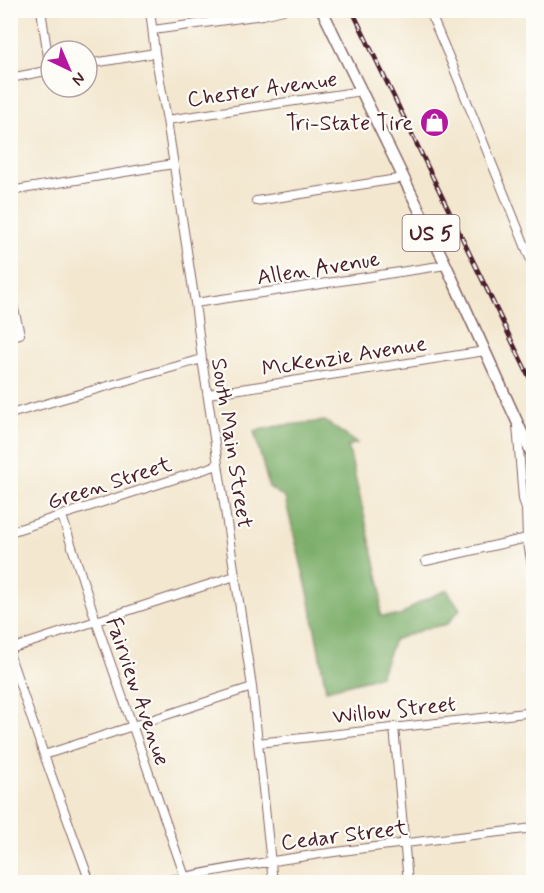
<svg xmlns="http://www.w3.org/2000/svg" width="544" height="893" font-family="Mynerve,sans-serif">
	<rect width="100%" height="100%" fill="#fdfcf7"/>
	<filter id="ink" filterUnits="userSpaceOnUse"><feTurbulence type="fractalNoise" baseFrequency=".0167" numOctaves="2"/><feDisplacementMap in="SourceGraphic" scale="12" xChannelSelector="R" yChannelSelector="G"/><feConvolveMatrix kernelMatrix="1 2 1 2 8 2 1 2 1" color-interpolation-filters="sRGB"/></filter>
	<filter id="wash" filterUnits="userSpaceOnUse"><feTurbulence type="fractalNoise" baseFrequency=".008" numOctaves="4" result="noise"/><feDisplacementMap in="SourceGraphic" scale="24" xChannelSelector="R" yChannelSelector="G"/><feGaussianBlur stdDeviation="1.35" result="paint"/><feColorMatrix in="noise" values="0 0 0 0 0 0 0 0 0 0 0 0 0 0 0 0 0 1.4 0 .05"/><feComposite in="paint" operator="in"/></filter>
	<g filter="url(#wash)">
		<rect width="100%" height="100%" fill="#f3e7cf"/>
		<!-- forest -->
		<path fill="#7daf6a" stroke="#64674a" stroke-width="1.5" d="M325,421l32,22 -9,3 33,142 -1,28h20l20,-14 27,-12 13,19 -13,15 -23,5 -30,11 -14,36 -54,14 -17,-94 -24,-98 -16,-11 -15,-56 24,-5z"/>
	</g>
	<g filter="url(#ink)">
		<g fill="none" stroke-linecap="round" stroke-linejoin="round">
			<defs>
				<path id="minor" d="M41,10l9,60
					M150,10l5,43 12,67 28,183 7,56 50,328 21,195
					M429,10l23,54 82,204
					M153,30l110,-15 20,-5
					M87,64l68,-11
					M10,78l41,-8
					M167,120l195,-29
					M10,191l163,-27
					M256,201l148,-23
					M10,293l10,41 -10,3
					M195,303l251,-38
					M208,394l277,-43
					M10,414l192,-55
					M517,425l6,74 3,10 1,29 7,38
					M526,509l8,-9
					M62,516l34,105 89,256
					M10,532l208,-67
					M426,561l101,-23
					M10,649l225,-73
					M10,656l34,99 46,127
					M394,727l14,155
					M258,743l276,-31
					M44,755l208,-68
					M161,882c122,-27 248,-39 373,-54"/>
				<path id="major" d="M322,10l124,255 88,194"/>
			</defs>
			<!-- minor casing -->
			<use href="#minor" stroke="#856564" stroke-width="10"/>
			<!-- major casing -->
			<use href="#major" stroke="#856564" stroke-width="13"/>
			<!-- minor -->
			<use href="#minor" stroke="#fff" stroke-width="8"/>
			<!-- major -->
			<use href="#major" stroke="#fff" stroke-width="10"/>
			<defs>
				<path id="rail" d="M352,10l182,377"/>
			</defs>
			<!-- rail casing -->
			<use href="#rail" stroke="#4a1f2b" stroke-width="4.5"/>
			<!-- rail -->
			<use href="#rail" stroke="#fdfcf7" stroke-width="2" stroke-dasharray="7" stroke-linecap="butt"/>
		</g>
	</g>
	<!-- icons -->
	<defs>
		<symbol id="shop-disc" viewBox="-11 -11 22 22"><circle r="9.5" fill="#b5179e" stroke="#fdfcf7"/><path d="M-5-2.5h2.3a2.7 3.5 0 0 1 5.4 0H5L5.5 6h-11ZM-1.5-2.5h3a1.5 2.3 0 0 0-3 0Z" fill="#fff"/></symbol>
	</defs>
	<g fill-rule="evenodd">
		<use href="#shop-disc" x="418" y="106" width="33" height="33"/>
	</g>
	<g text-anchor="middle" stroke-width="4.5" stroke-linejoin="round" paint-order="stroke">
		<!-- shield labels -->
		<rect fill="#fdfcf7" stroke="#806168" stroke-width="1.5" x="402.5" y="215" width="57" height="36" rx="4.5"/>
		<g font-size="21" font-weight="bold" fill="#4a1f2b">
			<text x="431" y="240">US 5</text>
		</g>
		<!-- street labels -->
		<g font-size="22" fill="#4a1f2b" stroke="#fdfcf7">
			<text transform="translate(262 88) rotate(-8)" y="8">Chester Avenue</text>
			<text transform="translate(318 267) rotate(-9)" y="8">Allen Avenue</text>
			<text transform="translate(344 355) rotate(-9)" y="8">McKenzie Avenue</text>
			<text transform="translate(233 443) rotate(81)" y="8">South Main Street</text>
			<text transform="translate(109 482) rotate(-18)" y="8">Green Street</text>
			<text transform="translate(139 691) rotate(71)" y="8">Fairview Avenue</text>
			<text transform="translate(394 709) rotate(-6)" y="8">Willow Street</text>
			<text transform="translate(344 834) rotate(-7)" y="8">Cedar Street</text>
		</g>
		<!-- poi labels -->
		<g font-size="22" fill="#4a1f2b" stroke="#fdfcf7" text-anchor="end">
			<text x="413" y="130">Tri-State Tire</text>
		</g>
	</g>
	<!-- margin -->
	<rect width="544" height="893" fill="none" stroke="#fdfcf7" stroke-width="36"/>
	<!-- north arrow -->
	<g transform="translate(69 69) rotate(136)"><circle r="28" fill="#fdfcf7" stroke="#b5a4a5" stroke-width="1.5"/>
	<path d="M0-4.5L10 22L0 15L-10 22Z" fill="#b5179e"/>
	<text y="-9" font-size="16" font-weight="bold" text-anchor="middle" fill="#4a1f2b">N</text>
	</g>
</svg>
